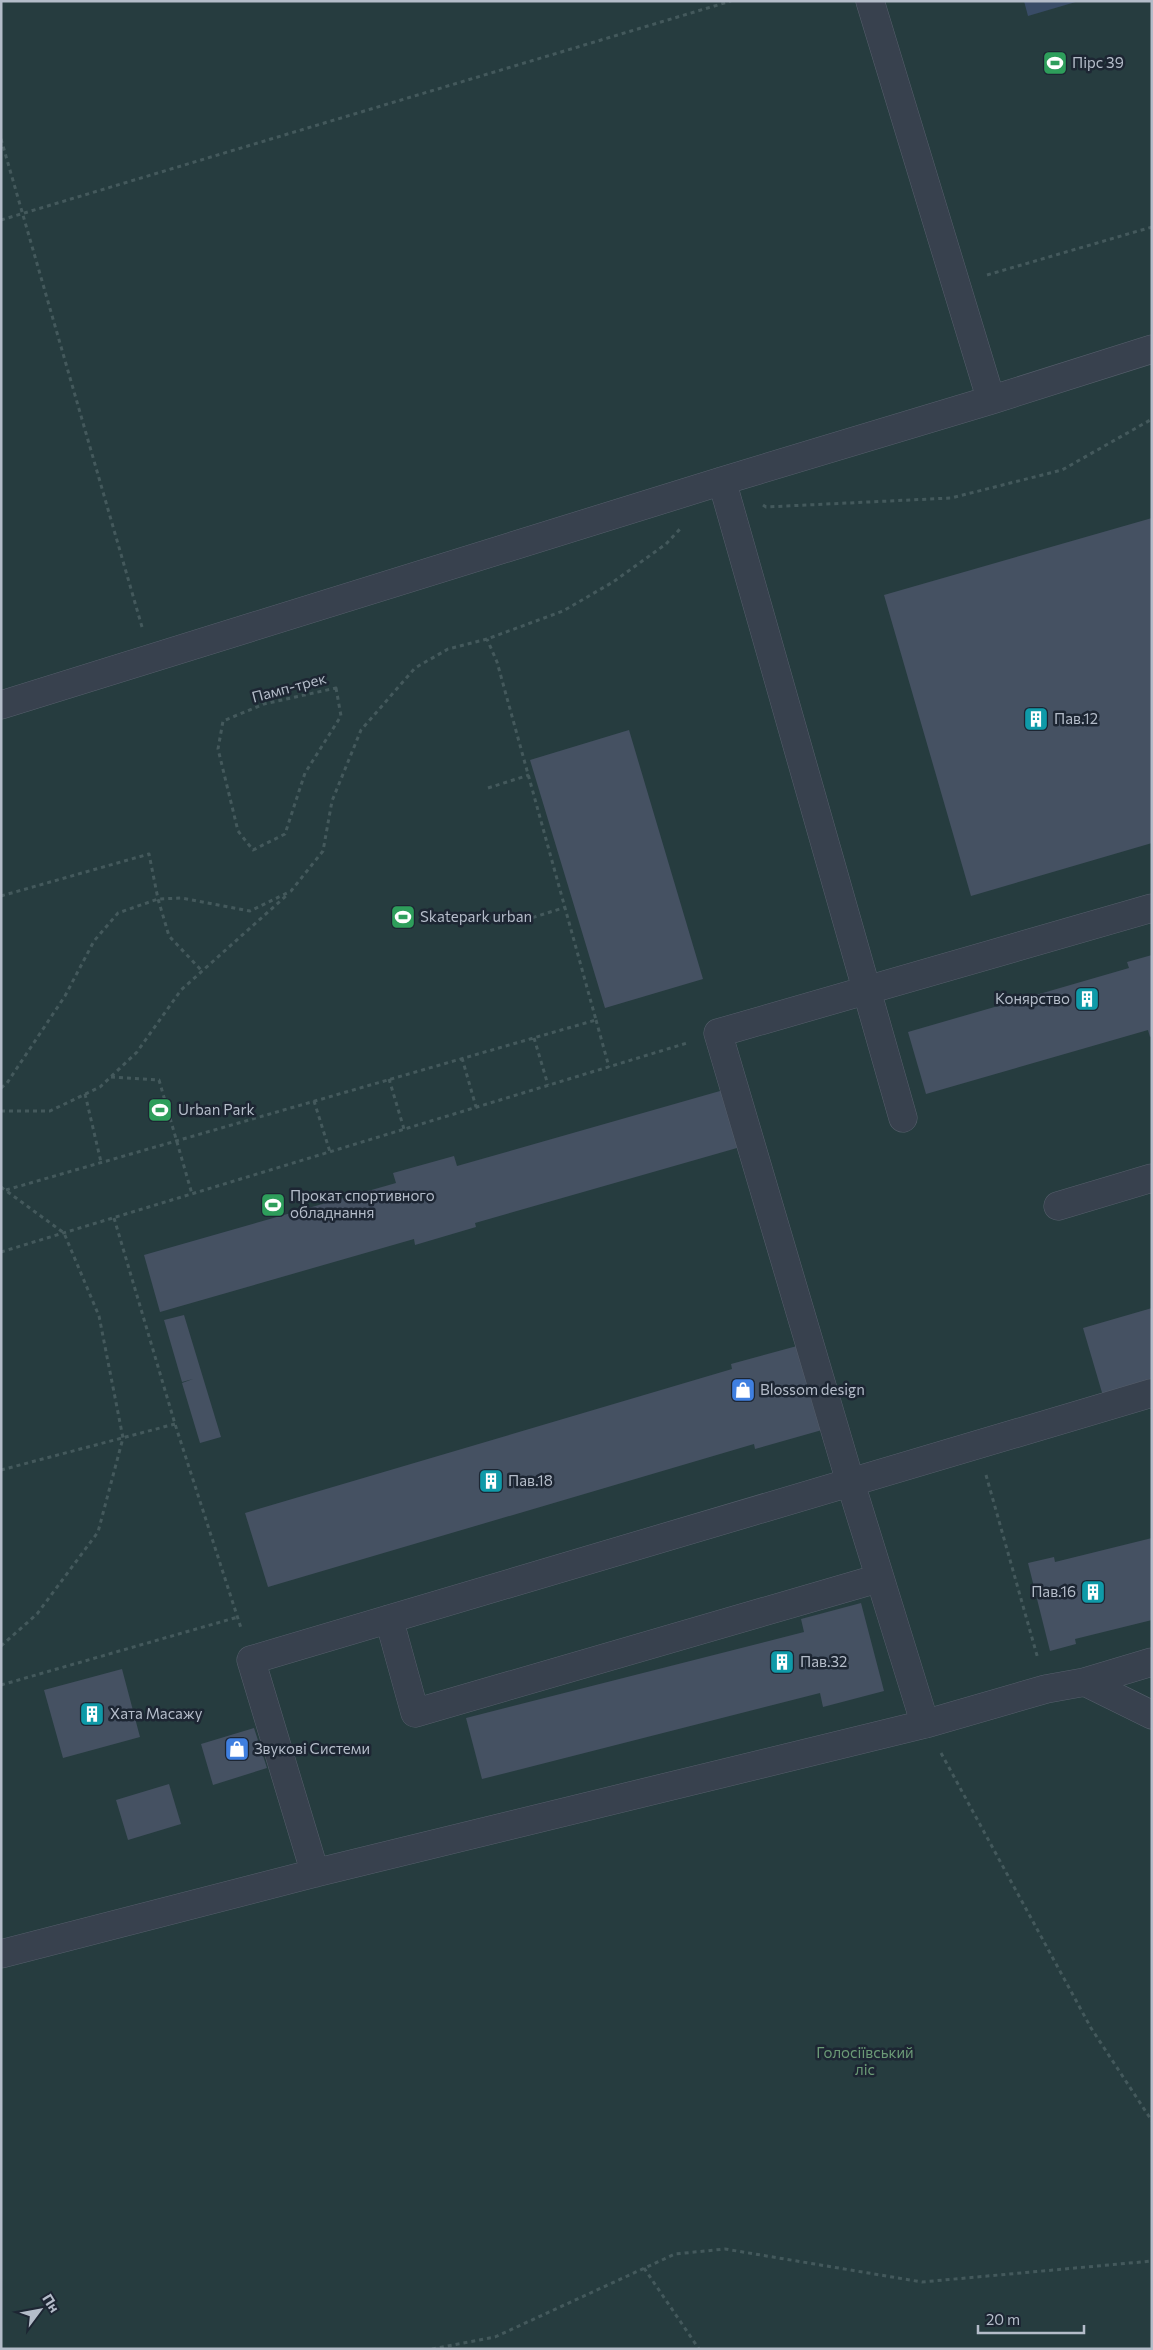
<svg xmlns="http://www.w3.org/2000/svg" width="1153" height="2350" font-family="Commissioner,sans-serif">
	<rect width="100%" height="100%" fill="#242f3e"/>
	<!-- green -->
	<path fill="#263c3f" d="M1,1h1151v2348h-1151z"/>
	<!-- water -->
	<path fill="#394c67" d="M1024,1h55l-51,15z"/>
	<!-- building -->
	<path fill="#455162" d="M1152,518v325l-181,53 -87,-301z
		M629,730l74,249 -98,29 -75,-248z
		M1152,955v81l-2,1 -2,-7 -222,64 -18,-62 221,-64 -2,-6z
		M727,1089l17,57 -269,77 1,4 -61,18 -1,-6 -254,73 -16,-57 252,-72 -3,-10 61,-17 3,10z
		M1152,1308v73l-49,15 -20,-68z
		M184,1315l37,122 -21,6 -18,-60 11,-4 -11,3 -18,-62z
		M797,1346l25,84 -67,19 -1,-5 -486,143 -23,-74 487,-144 -1,-5z
		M1152,1538v82l-77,19 1,5 -26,7 -22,-88 26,-6 1,5z
		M861,1603l23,88 -61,16 -3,-14 -338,86 -16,-61 338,-86 -3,-13z
		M122,1669l18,68 -77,21 -19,-68z
		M254,1728l13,40 -54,17 -12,-41z
		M169,1784l12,40 -53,16 -12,-40z"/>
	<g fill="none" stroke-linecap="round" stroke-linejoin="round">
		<defs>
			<path id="minor" d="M870,1l121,399
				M722,481l181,637
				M1,705l721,-224 269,-81 161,-51
				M1058,1206l94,-28
				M389,1619l26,94 465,-135
				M1085,1682l67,33
				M925,1724l-75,-243 -132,-448 434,-125
				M315,1873l-64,-213 901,-267
				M1,1954l314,-81 610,-149 121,-35 39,-7 67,-20"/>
		</defs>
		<!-- minor casing -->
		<use href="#minor" stroke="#565f6c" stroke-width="29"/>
		<!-- path -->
		<path stroke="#44595c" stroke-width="3" stroke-dasharray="4 4" stroke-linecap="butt" d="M1,139l141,488
			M1,220l730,-219
			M987,275l165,-48
			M763,505l3,2 185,-9 111,-28 90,-51
			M336,688l5,28 -36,57 -20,61 -32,16 -15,-19 -20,-82 5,-28 41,-17z
			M488,788l41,-13
			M1,896l148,-42 9,45 11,37 33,35
			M525,920l41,-13
			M596,1020l13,47
			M534,1038l14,47
			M462,1058l14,49
			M111,1077l48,3 33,114
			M389,1079l15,50
			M1,1088l6,-5 58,-87 29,-55 24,-28 40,-14 24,-1 68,13 41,-20 32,-40 9,-50 29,-71 54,-62 33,-19 39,-10 76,-28 50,-29 53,-38 14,-15
			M85,1094l16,68
			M314,1101l16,51
			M1,1111h49l50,-24 37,-35 44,-62 106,-95
			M1,1187l63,46 35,83 24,122 -25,94 -61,82 -36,32
			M6,1190l590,-170 -99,-358 -10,-23
			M114,1218l61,206 66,204
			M1,1252l686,-209
			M1,1470l174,-46
			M986,1475l52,184
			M1,1685l237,-68
			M941,1753l150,275 61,93
			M644,2268l55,81
			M432,2349l63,-12 180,-83 50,-5 197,33 230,-21"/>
		<!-- minor -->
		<use href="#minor" stroke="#38414e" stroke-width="28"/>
	</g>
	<!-- icons -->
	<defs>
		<symbol id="stadium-square" viewBox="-11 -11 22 22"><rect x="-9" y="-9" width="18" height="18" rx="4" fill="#2e9e5b" stroke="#1d2633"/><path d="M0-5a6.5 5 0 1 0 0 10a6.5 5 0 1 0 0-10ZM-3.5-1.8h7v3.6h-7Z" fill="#fff"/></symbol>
		<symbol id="building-square" viewBox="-11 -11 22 22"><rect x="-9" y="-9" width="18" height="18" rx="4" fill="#0f9aa8" stroke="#1d2633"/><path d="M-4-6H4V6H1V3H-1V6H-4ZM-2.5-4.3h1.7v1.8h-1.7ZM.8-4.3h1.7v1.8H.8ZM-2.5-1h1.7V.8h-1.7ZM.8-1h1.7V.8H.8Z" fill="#fff"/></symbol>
		<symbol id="shop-square" viewBox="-11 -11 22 22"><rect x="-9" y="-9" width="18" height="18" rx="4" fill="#3f7fe0" stroke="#1d2633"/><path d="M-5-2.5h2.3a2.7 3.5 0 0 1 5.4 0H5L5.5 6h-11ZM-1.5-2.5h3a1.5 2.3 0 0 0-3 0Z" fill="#fff"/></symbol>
	</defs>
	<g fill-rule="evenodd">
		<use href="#stadium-square" x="1041" y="49" width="28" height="28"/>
		<use href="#building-square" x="1022" y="705" width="28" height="28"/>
		<use href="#stadium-square" x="389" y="903" width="28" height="28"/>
		<use href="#building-square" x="1073" y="985" width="28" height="28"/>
		<use href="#stadium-square" x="146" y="1096" width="28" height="28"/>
		<use href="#stadium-square" x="259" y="1191" width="28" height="28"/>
		<use href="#shop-square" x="729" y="1376" width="28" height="28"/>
		<use href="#building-square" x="477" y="1467" width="28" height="28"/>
		<use href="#building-square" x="1079" y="1578" width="28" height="28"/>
		<use href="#building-square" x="768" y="1648" width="28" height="28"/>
		<use href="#building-square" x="78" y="1700" width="28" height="28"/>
		<use href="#shop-square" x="223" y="1735" width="28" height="28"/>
	</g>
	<g text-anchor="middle" stroke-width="5" stroke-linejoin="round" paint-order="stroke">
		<!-- poi labels -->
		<g font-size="15" fill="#b4bcc9" stroke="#1d2633" text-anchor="start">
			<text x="1072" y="68">Пірс 39</text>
			<text x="1054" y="724">Пав.12</text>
			<text x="420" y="922">Skatepark urban</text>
			<text x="1070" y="1004" text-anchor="end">Конярство</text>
			<text x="178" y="1115">Urban Park</text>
			<text x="290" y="1201">Прокат спортивного<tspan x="290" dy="17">обладнання</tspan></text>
			<text x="760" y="1395">Blossom design</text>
			<text x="508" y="1486">Пав.18</text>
			<text x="1076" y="1597" text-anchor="end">Пав.16</text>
			<text x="800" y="1667">Пав.32</text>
			<text x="110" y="1719">Хата Масажу</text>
			<text x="254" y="1754">Звукові Системи</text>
		</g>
		<!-- street labels -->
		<g font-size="15" fill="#b4bcc9" stroke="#1d2633">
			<text transform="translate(289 688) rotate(-15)" y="5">Памп-трек</text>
		</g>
		<!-- park labels -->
		<g font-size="15" fill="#6b9a76" stroke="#1d2633">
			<text x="865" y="2058">Голосіївський<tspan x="865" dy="17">ліс</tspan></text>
		</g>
	</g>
	<!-- border -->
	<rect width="1153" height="2350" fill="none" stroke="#b4bcc9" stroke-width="5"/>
	<!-- north arrow -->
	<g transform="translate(40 2310) rotate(58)" stroke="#1d2633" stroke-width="4" paint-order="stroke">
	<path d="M0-4L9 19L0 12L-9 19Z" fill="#b4bcc9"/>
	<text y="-8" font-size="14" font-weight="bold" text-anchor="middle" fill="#b4bcc9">Пн</text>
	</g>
	<!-- scale -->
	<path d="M978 2325v8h106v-8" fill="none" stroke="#b4bcc9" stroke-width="2.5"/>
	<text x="986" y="2325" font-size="15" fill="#b4bcc9" stroke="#1d2633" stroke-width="4" paint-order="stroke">20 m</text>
</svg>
